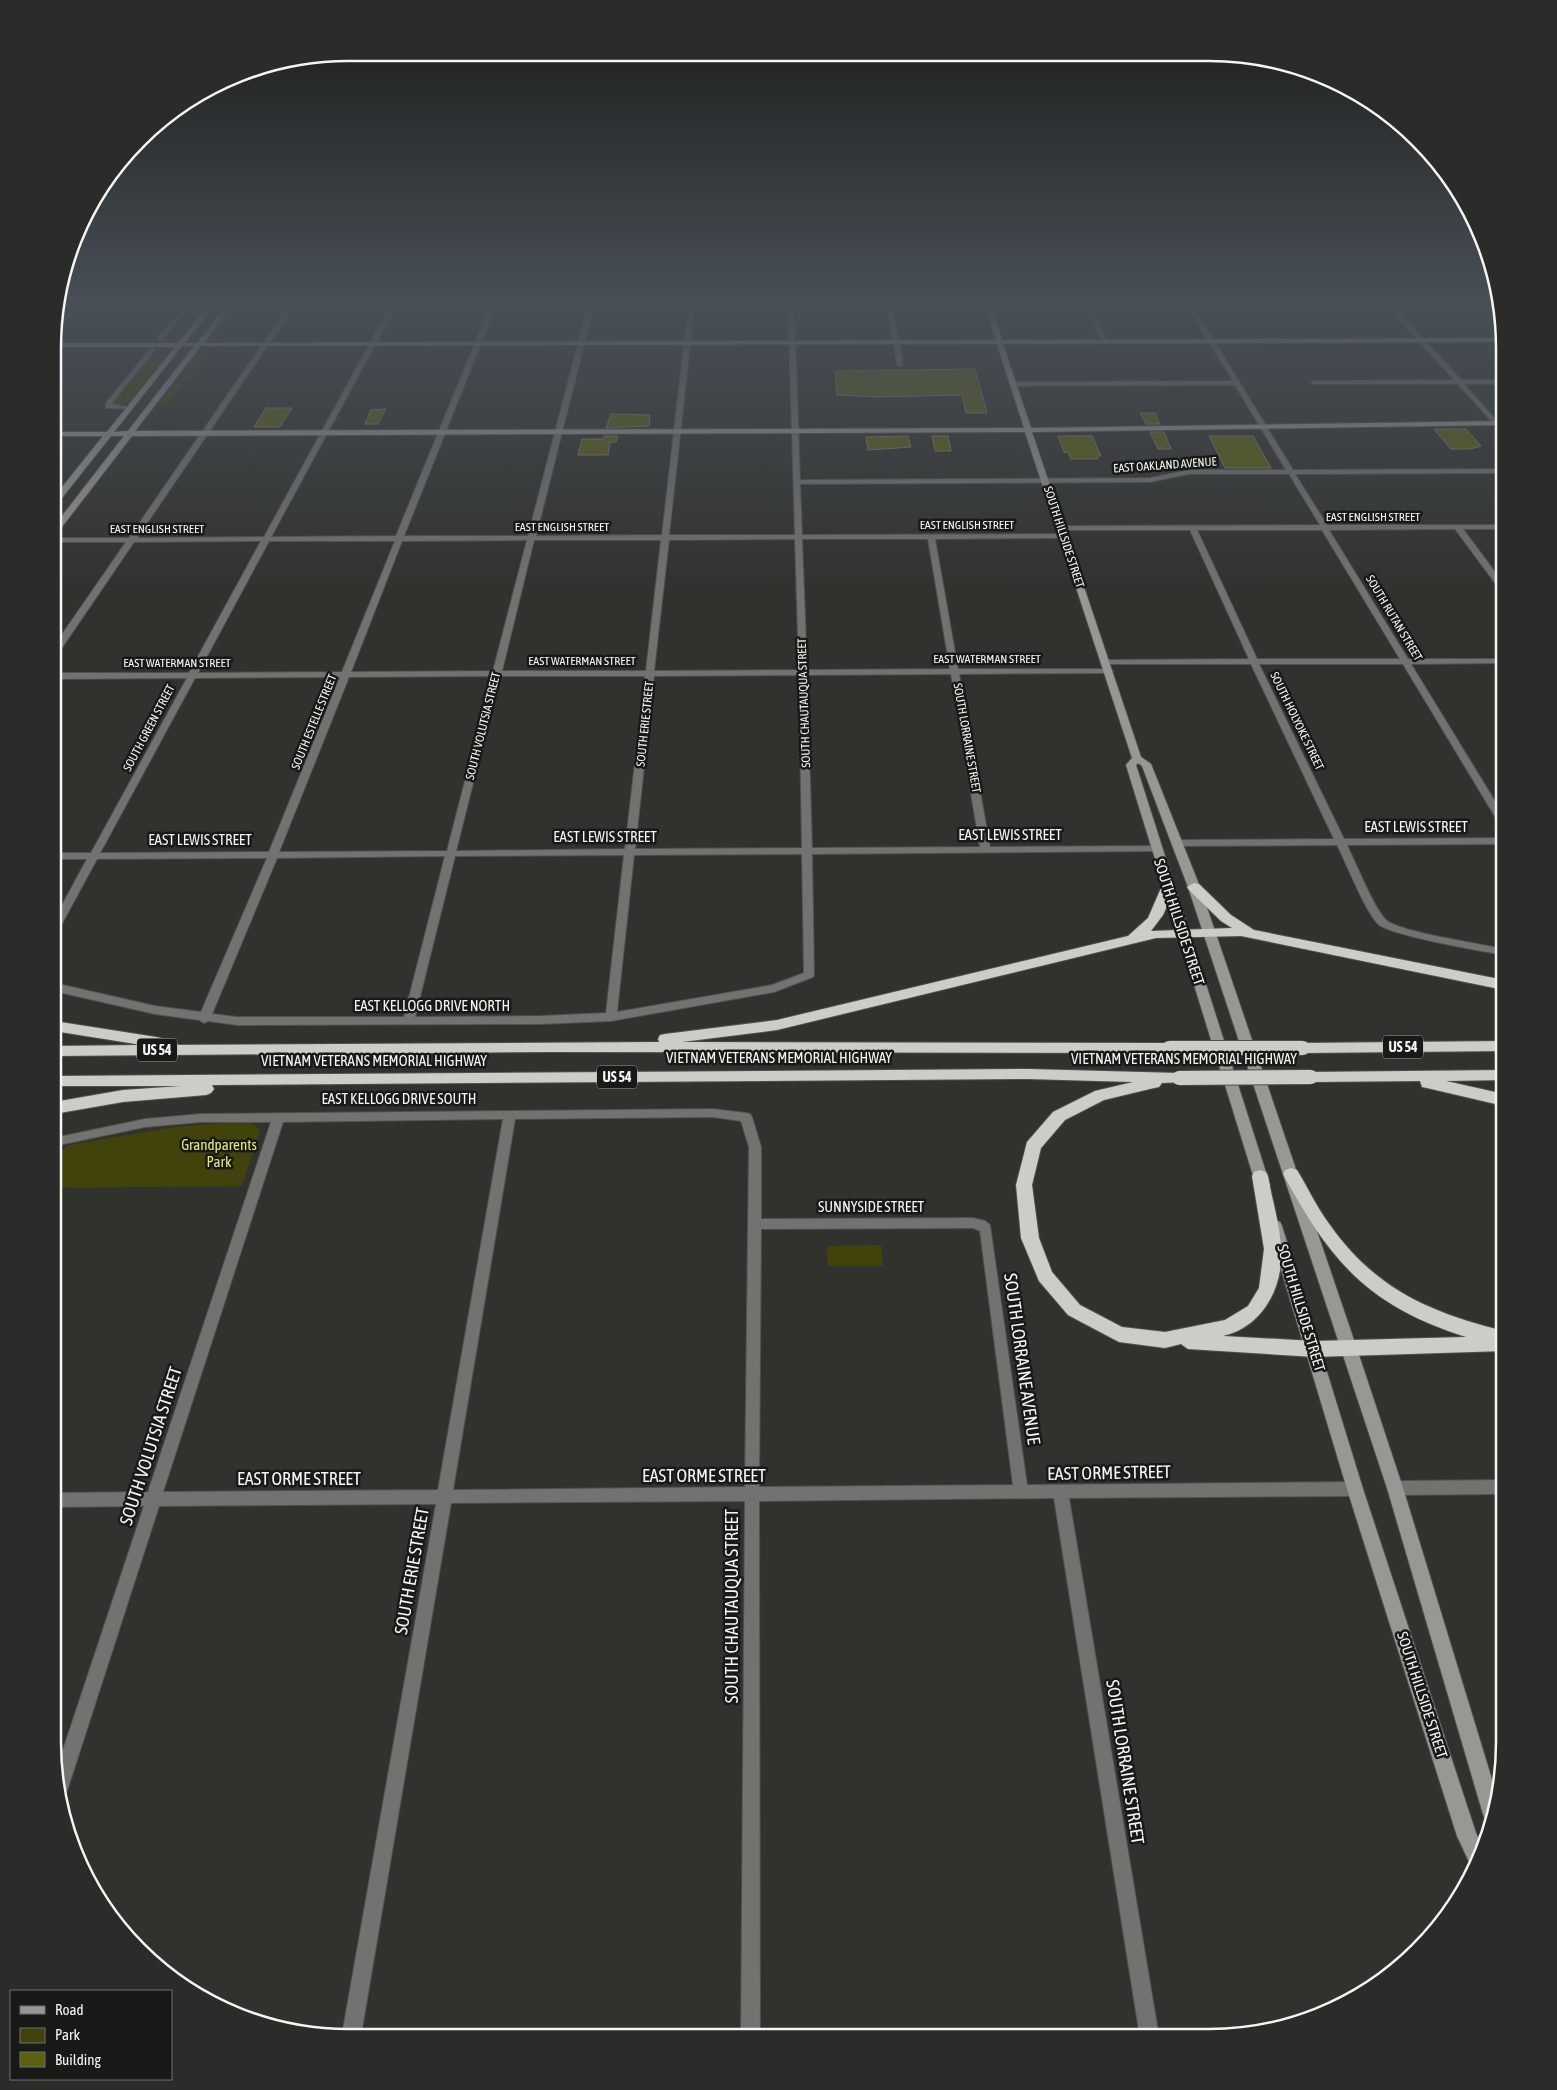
<svg xmlns="http://www.w3.org/2000/svg" width="1557" height="2090" font-family="'Asap Condensed',sans-serif">
	<rect width="100%" height="100%" fill="#31322e"/>
	<!-- green -->
	<path fill="#42430c" d="M237,301h8l-32,42h-5l-1,-3z
		M192,308l12,1 -25,32 -25,1 3,-4 19,-2 2,-2 -6,-1z
		M206,346h5l-45,60h-8l43,-57z
		M149,347h11l7,3 1,4 -39,48c-5,4 -11,5 -15,2l1,-3 37,-45 11,-3 -7,-4h-9z
		M245,1121l10,4 5,6 -18,55 -188,2c0,-21 -4,-29 15,-43l106,-18z
		M881,1245l2,21h-55l-1,-20z"/>
	<!-- building -->
	<path fill="#5d5f11" stroke="#7b7b77" d="M975,369l12,44h-21l-4,-18 -84,2 -41,-2 -2,-24z
		M266,408h26l-12,19h-26z
		M386,409l-8,15h-13l6,-14z
		M1140,413h15l5,11h-14z
		M611,414l39,1 -1,11 -43,2z
		M1434,429h32l15,17 -10,3h-20z
		M1150,432h14l7,17h-13z
		M604,436h14l-2,6h-6l-2,13h-30l4,-16h22z
		M908,436l3,11 -43,3 -2,-13z
		M932,436h16l3,15h-16z
		M1058,436h34l9,20h-4l1,3h-27l-2,-6 -5,-1z
		M1209,436h44l18,32h-46z"/>
	<g fill="none" stroke-linecap="round" stroke-linejoin="round">
		<defs>
			<path id="street" d="M79,301h6l-30,29v-5z
				M190,301h6l-3,3h18l3,2 -3,2h-21l-28,32h-4v-2z
				M292,301h6l-161,237 127,-1 129,-236h6l-128,236 125,-1 96,-235h6l-94,235h124l61,-235h6l-59,235 126,-1 27,-234h6l-26,234h126l-7,-234h6l6,179 350,-2 39,-8h97l-51,-85 -222,1 -3,-2 3,-2 220,-1 -49,-80 7,1 198,-1 72,79h43v4h-40l40,45v5l-2,-1 -44,-49h-146l-1,-1 3,-2 140,-1 -67,-74h-194l100,164 211,-1v4l-209,1 32,51h177v4h-41l41,55v7h-3l-46,-62 -126,1 79,129h96v4l-93,1 93,152v10l-5,-3 -96,-159h-144l85,175 160,-1v6l-157,1c8,16 27,64 39,75 13,12 96,24 118,29v6c-22,-4 -113,-19 -126,-31 -14,-15 -31,-60 -41,-79l-159,1 -5,-3 5,-3 156,-1 -83,-175h-145l-4,-2 4,-2 143,-1 -59,-129h-132v-4l262,-1 -31,-51h-100l-39,8 -350,2 2,51 264,-1 1,2 -4,2 -128,1 23,130h151l4,2 -4,2 -150,1 31,173 165,-1 5,3 -2,2 -346,3 2,121 -1,2 -39,15 -163,29 -70,3 -304,1 -29,-4 -4,2 -5,-3 -44,-6 -101,-23v-8l101,23 46,6 66,-154 -170,1 -38,70 -5,3v-12l33,-61h-33v-6h37l96,-175 -133,1v-6h135l72,-132 -127,1 -77,113h-3v-9l72,-104h-66l-4,-2 4,-2h69zM1197,530h125l78,129h-143zM795,539l4,131 -145,1 15,-131zM802,539h126l22,130 -143,1zM527,540l-34,131 -142,1 51,-131zM534,540h127l-15,131h-144zM269,541h126l-53,131 -144,1zM951,674l29,173 -168,1 -5,-173zM799,675l3,173 -167,1 19,-173zM492,676l-45,175 -168,1 70,-175zM500,676h145l-20,173 -169,2zM340,677l-71,175 -169,1 95,-175zM802,854l2,119 -32,12 -155,27 17,-157zM624,855l-18,158 -65,3 -126,1 40,-161zM445,856l-41,161h-167l-25,-3 65,-156z
				M886,301h6l11,64 -3,2 -3,-2z
				M1083,301h6l18,41 -5,-1z
				M1484,301h6l10,9v6z
				M150,349l5,1 -44,54 22,4 -1,1 -26,-1v-5z
				M713,1109l33,4 4,1 2,3 9,30v72l212,-1 12,3 5,4 37,260 328,-3 5,2 2,5 -2,5 -5,2 -286,2 90,539h-19l-86,-539 -295,3 1,535h-19l4,-535 -294,2 -90,532h-19l94,-531 -277,2 -91,282 -3,6 -5,2 -4,-25 88,-265 -91,1v-14l95,-1 123,-370h-70l-56,5 -91,19v-8l91,-19 56,-5zM713,1117l28,4 8,26 -4,340 -292,3 62,-371zM503,1119l-65,371 -275,2 120,-370zM973,1228l7,3 33,254 -254,2 2,-258z
				M1504,1480v14l-109,1 -5,-2 -2,-5 2,-5 5,-2z"/>
			<path id="secondary" d="M212,301h6l-33,42h12l33,-42h6l-32,42 792,-3 -12,-39h6l12,39 501,-2v4l-500,2 28,84 473,-7v4l-472,7 109,325 10,7 49,123 157,462 46,139 94,308 -5,27 -6,-2 -3,-7 -96,-326 -199,-601 -46,-121 -4,-3 -2,2 134,420 -2,4h-10l-2,-4 -130,-420 6,-7 -107,-326 -893,4 -74,96h-3v-7l69,-89h-13l-53,67h-3v-7l48,-60h-48v-4h52l68,-85h-120v-4h123zM997,344l27,84 -889,3 66,-85zM182,346h12l-66,85 -14,1z
				M1275,1220l5,2 2,4 81,263 113,344 7,15 -9,19 -3,-1 -14,-30 -110,-347 -79,-263 2,-4z"/>
			<path id="highway" d="M1194,883l5,1 32,31 23,15 250,50v10l-263,-54 -85,2 -379,92 -95,12 487,1 5,1 3,4 -3,4 -5,1 -620,-1 -495,4v-10l88,-1 -88,-14v-10l102,16 5,1 2,4 -1,3 497,-3 -1,-3 2,-4 5,-1 112,-14 351,-84 20,-18 13,-30 7,-4 7,4 -12,27 -12,16 81,-3 -11,-7 -32,-31 -2,-3z
				M1504,1041v10l-201,2 -5,-1 -3,-4 3,-4 5,-1z
				M1028,1069l151,4 5,1 3,4 -3,4 -22,1 -3,4 -5,1 -50,12 -39,20 -24,28 -9,37 7,53 13,34 28,33 42,22 43,5 60,-12 23,-14 11,-18 5,-39 -12,-73 2,-4 6,-2 6,2 2,4c4,24 12,48 13,72 3,38 -18,79 -58,88l91,5 152,-4c-98,-31 -136,-76 -183,-163l2,-4 6,-2 6,2c11,18 20,38 33,55 45,64 101,88 174,106v20l-190,6 -126,-8 -7,-5 -16,4 -46,-6 -51,-27 -29,-34 -18,-43 -5,-53 11,-43 26,-30 42,-21 38,-9 -105,-3 -816,6 2,4 -3,4 -5,2 -83,7 -69,12v-12l69,-12 58,-4h-127v-10z
				M1504,1070v10l-58,1 58,13v12l-77,-18 -5,-1 -2,-6 -109,1 -5,-1 -3,-4 3,-4 5,-1z"/>
		</defs>
		<!-- street casing -->
		<use href="#street" stroke="#50514d" stroke-width="2"/>
		<!-- secondary casing -->
		<use href="#secondary" stroke="#50514d" stroke-width="2"/>
		<!-- highway casing -->
		<use href="#highway" stroke="#50514d" stroke-width="2"/>
		<!-- street -->
		<use href="#street" fill="#727371" fill-rule="evenodd"/>
		<!-- secondary -->
		<use href="#secondary" fill="#979794" fill-rule="evenodd"/>
		<!-- highway -->
		<use href="#highway" fill="#cdcdc8" fill-rule="evenodd"/>
		<defs>
			<path id="highway-bridge" d="M1169,1048h134
				M1179,1078l132,-1"/>
		</defs>
		<!-- highway-bridge casing -->
		<use href="#highway-bridge" stroke="#50514d" stroke-width="16" stroke-linecap="butt"/>
		<!-- highway-bridge -->
		<use href="#highway-bridge" stroke="#cdcdc8" stroke-width="14"/>
	</g>
	<!-- sky -->
	<linearGradient id="sky" x2="0" y2="1"><stop stop-color="#1b1c19"/><stop offset="0.51" stop-color="#484f57"/><stop offset="1" stop-color="#484f57" stop-opacity="0"/></linearGradient>
	<rect width="1557" height="594" fill="url(#sky)"/>
	<g text-anchor="middle" stroke-width="5" stroke-linejoin="round" paint-order="stroke">
		<!-- far-street labels -->
		<g font-size="12" fill="#f5f5f2" stroke="#191918">
			<text transform="translate(1165 465) rotate(-4)" y="4">EAST OAKLAND AVENUE</text>
			<text x="1373" y="521">EAST ENGLISH STREET</text>
			<text x="967" y="529">EAST ENGLISH STREET</text>
			<text x="562" y="531">EAST ENGLISH STREET</text>
			<text x="157" y="533">EAST ENGLISH STREET</text>
			<text transform="translate(1064 537) rotate(72)" y="4">SOUTH HILLSIDE STREET</text>
			<text transform="translate(1394 618) rotate(59)" y="4">SOUTH RUTAN STREET</text>
			<text x="987" y="663">EAST WATERMAN STREET</text>
			<text x="582" y="665">EAST WATERMAN STREET</text>
			<text x="177" y="667">EAST WATERMAN STREET</text>
			<text transform="translate(804 703) rotate(-92)" y="4">SOUTH CHAUTAUQUA STREET</text>
			<text transform="translate(1297 721) rotate(64)" y="4">SOUTH HOLYOKE STREET</text>
			<text transform="translate(314 722) rotate(-68)" y="4">SOUTH ESTELLE STREET</text>
			<text transform="translate(645 724) rotate(-84)" y="4">SOUTH ERIE STREET</text>
			<text transform="translate(483 726) rotate(-76)" y="4">SOUTH VOLUTSIA STREET</text>
			<text transform="translate(149 728) rotate(-62)" y="4">SOUTH GREEN STREET</text>
			<text transform="translate(967 738) rotate(80)" y="4">SOUTH LORRAINE STREET</text>
		</g>
		<!-- shield labels -->
		<g fill="#191918" stroke="#b3b3b1" stroke-width="1">
			<rect x="1383" y="1035.5" width="40" height="23" rx="4"/>
			<rect x="137" y="1038.5" width="40" height="23" rx="4"/>
			<rect x="597" y="1065.5" width="40" height="23" rx="4"/>
		</g>
		<g font-size="14" font-weight="bold" fill="#f5f5f2">
			<text x="1403" y="1052">US 54</text>
			<text x="157" y="1055">US 54</text>
			<text x="617" y="1082">US 54</text>
		</g>
		<!-- street labels -->
		<g font-size="15" fill="#f5f5f2" stroke="#191918">
			<text x="1416" y="832">EAST LEWIS STREET</text>
			<text x="1010" y="840">EAST LEWIS STREET</text>
			<text x="605" y="842">EAST LEWIS STREET</text>
			<text x="200" y="845">EAST LEWIS STREET</text>
			<text transform="translate(1179 922) rotate(72)" y="5">SOUTH HILLSIDE STREET</text>
			<text x="432" y="1011">EAST KELLOGG DRIVE NORTH</text>
			<text x="779" y="1063">VIETNAM VETERANS MEMORIAL HIGHWAY</text>
			<text x="1184" y="1064">VIETNAM VETERANS MEMORIAL HIGHWAY</text>
			<text x="374" y="1066">VIETNAM VETERANS MEMORIAL HIGHWAY</text>
			<text x="399" y="1104">EAST KELLOGG DRIVE SOUTH</text>
			<text x="871" y="1212">SUNNYSIDE STREET</text>
			<text transform="translate(1301 1308) rotate(73)" y="5">SOUTH HILLSIDE STREET</text>
			<text transform="translate(1422 1695) rotate(72)" y="5">SOUTH HILLSIDE STREET</text>
		</g>
		<!-- park labels -->
		<g font-size="15" fill="#e3e782" stroke="#191918">
			<text x="219" y="1150">Grandparents<tspan x="219" dy="17">Park</tspan></text>
		</g>
		<!-- near-street labels -->
		<g font-size="18" fill="#f5f5f2" stroke="#191918">
			<text transform="translate(1022 1359) rotate(82)" y="6">SOUTH LORRAINE AVENUE</text>
			<text transform="translate(151 1446) rotate(-72)" y="6">SOUTH VOLUTSIA STREET</text>
			<text transform="translate(1109 1473) rotate(-1)" y="6">EAST ORME STREET</text>
			<text x="704" y="1482">EAST ORME STREET</text>
			<text x="299" y="1485">EAST ORME STREET</text>
			<text transform="translate(412 1571) rotate(-80)" y="6">SOUTH ERIE STREET</text>
			<text transform="translate(732 1606) rotate(-90)" y="6">SOUTH CHAUTAUQUA STREET</text>
			<text transform="translate(1125 1762) rotate(81)" y="6">SOUTH LORRAINE STREET</text>
		</g>
	</g>
	<!-- crop -->
	<path d="M0 0H1557V2090H0ZM348 61H1209A287 287 0 0 1 1496 348V1742A287 287 0 0 1 1209 2029H348A287 287 0 0 1 61 1742V348A287 287 0 0 1 348 61Z" fill="#2b2b29" fill-rule="evenodd"/>
	<path fill="none" stroke="#f5f5f2" stroke-width="2.5" d="M348 61H1209A287 287 0 0 1 1496 348V1742A287 287 0 0 1 1209 2029H348A287 287 0 0 1 61 1742V348A287 287 0 0 1 348 61Z"/>
	<!-- legend -->
	<rect x="10" y="1990" width="162" height="90" fill="#191918" stroke="#71716f"/>
	<rect x="20" y="2006" width="25" height="8" fill="#979794" stroke="#71716f"/>
	<text x="55" y="2015" font-size="15" fill="#f5f5f2">Road</text>
	<rect x="20" y="2028" width="25" height="15" fill="#42430c" stroke="#71716f"/>
	<text x="55" y="2040" font-size="15" fill="#f5f5f2">Park</text>
	<rect x="20" y="2052" width="25" height="15" fill="#5d5f11" stroke="#71716f"/>
	<text x="55" y="2065" font-size="15" fill="#f5f5f2">Building</text>
</svg>
